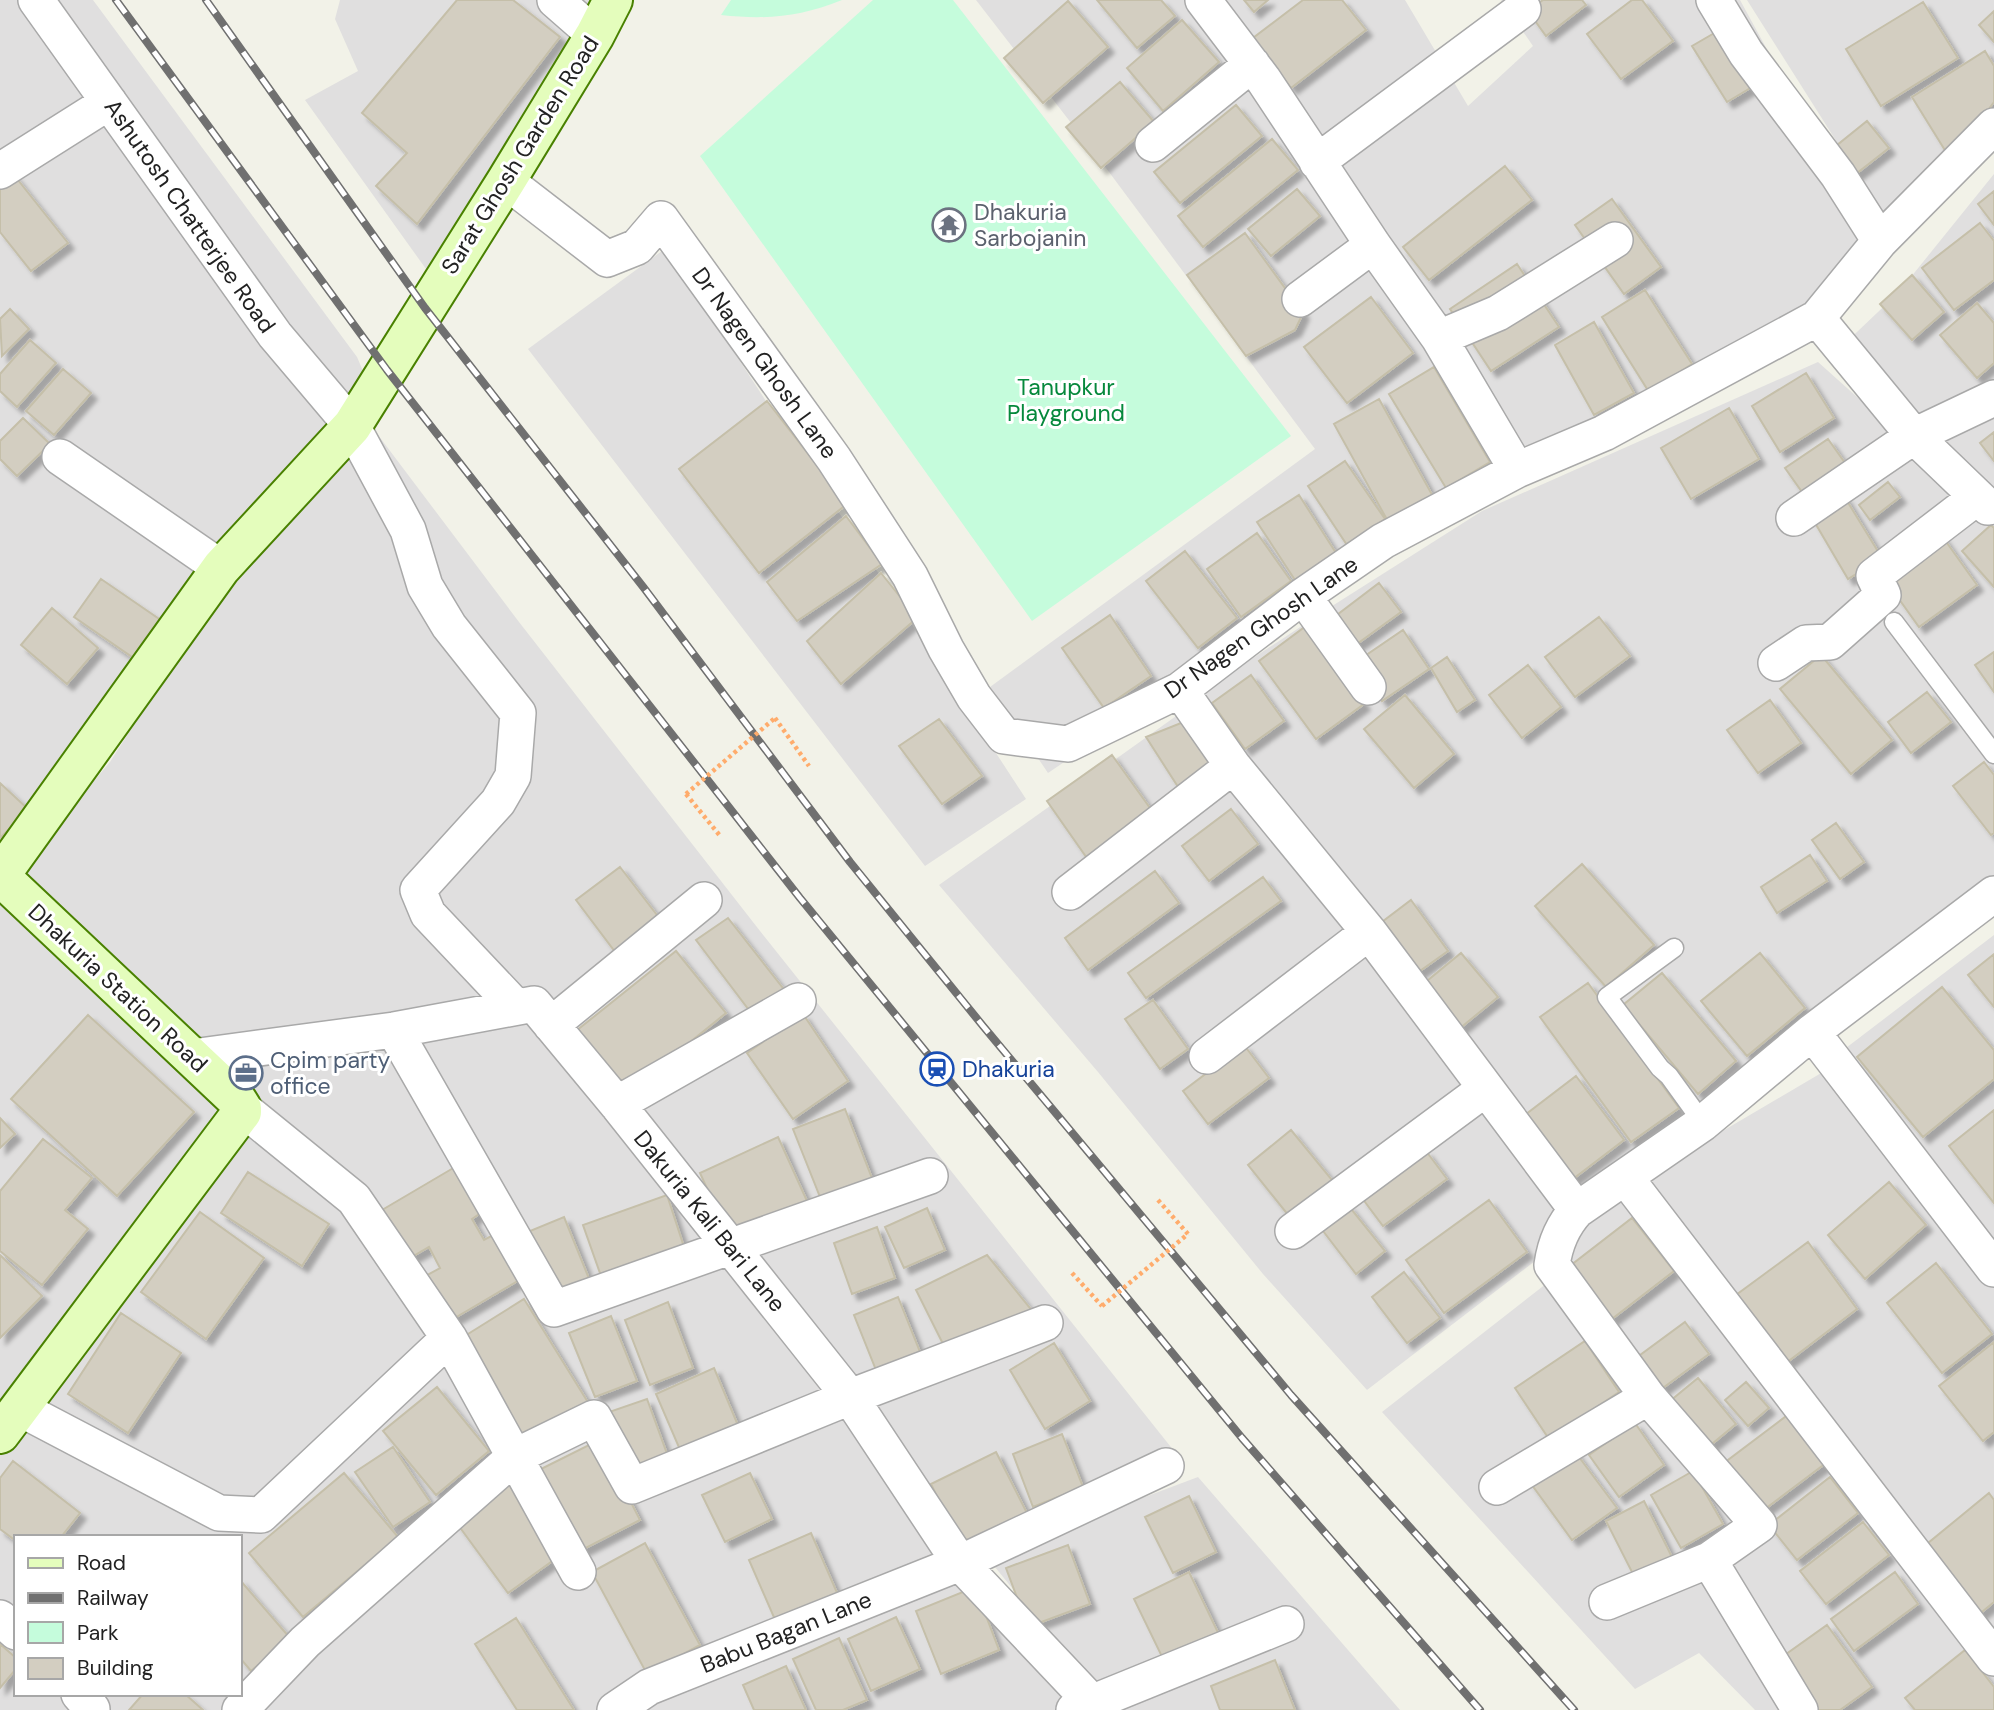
<svg xmlns="http://www.w3.org/2000/svg" width="1994" height="1710" font-family="'DM Sans',sans-serif">
	<defs>
		<filter id="shadow"><feDropShadow dx="6" dy="6" stdDeviation="2" flood-color="#0004"/></filter>
	</defs>
	<rect width="100%" height="100%" fill="#f2f2e8"/>
	<!-- residential -->
	<path fill="#e0dfdf" fill-rule="evenodd" d="M0,0h93l264,357 14,33 -371,485z
		M340,0h255l-169,269 -121,-169 53,-29 -23,-52z
		M976,0h212l61,79 261,394 -40,14 -422,286 -58,-86 325,-238 -206,-277z
		M1218,0h187l63,106 65,-60 -32,-46h239l142,260 -71,79 -283,125z
		M1747,0h247v133l-92,112z
		M1994,174v208l-71,50 -85,-82 60,-57z
		M666,248l360,551 -101,67 -397,-517z
		M1818,362l106,95 70,-51v508l-413,278 -381,-499 129,-85 153,-97z
		M369,423l150,199 241,309 422,530 -146,77 162,-61 202,233h-288l-122,-149 -16,8 108,141h-1082v-261l242,-325 -224,-253 92,-109 121,-189zM16,1537h224v157h-224z
		M1186,709l374,501 -12,41 -181,139 -104,-116 -165,-202 -159,-187z
		M0,898l231,211 -231,310z
		M1994,935v312l-152,-196z
		M1828,1069l166,214v427h-239l-56,-57 -64,36 -253,-277 169,-132 25,-48 77,-60z"/>
	<!-- park -->
	<path fill="#c5fcdc" d="M731,0h111c-42,17 -76,20 -121,15z
		M873,0h80l338,436 -259,185 -332,-465z"/>
	<!-- building -->
	<path fill="#d3cec1" stroke="#c5bfa9" stroke-width="2" filter="url(#shadow)" d="M457,0h56l47,37 -143,187 -41,-38 31,-33 -45,-40z
		M1097,0h64l14,16 -38,32z
		M1244,0h24l-14,12z
		M1303,0h39l24,30 -75,58 -38,-50z
		M1543,0h39l4,5 -40,31 -18,-25z
		M1632,0h10l31,41 -52,38 -34,-45z
		M1068,1l40,46 -65,56 -39,-45z
		M1923,2l35,56 -77,48 -35,-57z
		M1994,11v31l-15,-17z
		M1182,20l37,42 -56,49 -36,-43z
		M1723,28l34,56 -30,18 -35,-56z
		M1985,51l9,15v36l-43,58 -39,-63z
		M1120,82l34,40 -53,46 -35,-41z
		M1236,105l26,31 -82,67 -26,-31z
		M1867,121l22,27 -37,29 -21,-27z
		M1272,139l26,31 -95,77 -25,-31z
		M1505,166l27,34 -103,80 -26,-33z
		M14,175l54,68 -37,28 -31,-39v-46z
		M1297,189l23,27 -49,40 -23,-27z
		M1994,191v34l-16,-21z
		M1612,199l49,68 -37,27 -49,-69z
		M1980,223l14,18v39l-40,30 -32,-42z
		M1245,233l58,80 -8,17 -49,26 -59,-81z
		M1517,264l42,63 -68,44 -41,-62z
		M1912,275l32,37 -32,28 -32,-36z
		M1645,290l47,74 -43,28 -47,-75z
		M1371,297l42,56 -66,50 -43,-56z
		M1977,303l17,20v40l-17,15 -37,-43z
		M10,309l19,20 -27,27 -2,-37z
		M1594,322l40,71 -40,22 -39,-70z
		M30,340l26,23 -39,44 -17,-16v-17z
		M1434,367l56,95 -44,26 -57,-94z
		M63,369l28,24 -37,42 -28,-24z
		M1806,373l28,45 -54,34 -28,-46z
		M1379,399l56,101 -45,25 -56,-101z
		M767,401l80,103 -88,69 -80,-104z
		M1729,408l30,51 -68,40 -30,-51z
		M23,418l27,26 -33,32 -17,-17v-18z
		M1994,432v29l-14,-18z
		M1828,439l22,31 -43,29 -22,-31z
		M1345,461l40,58 -38,26 -39,-59z
		M1888,482l12,15 -30,23 -11,-15z
		M1299,495l37,58 -41,27 -38,-58z
		M1844,496l38,62 -34,21 -37,-63z
		M846,516l36,48 -85,57 -30,-39z
		M1991,525l3,3v59l-32,-36z
		M1257,533l34,48 -50,36 -34,-48z
		M1942,536l35,49 -58,42 -35,-49z
		M1185,551l52,67 -39,30 -52,-67z
		M881,573l36,45 -76,66 -34,-43z
		M101,579l64,44 -27,38 -64,-44z
		M1379,583l22,29 -51,37 -21,-28z
		M52,608l46,40 -31,36 -46,-39z
		M1110,615l41,61 -47,32 -42,-60z
		M1599,617l31,39 -55,41 -30,-40z
		M1306,626l58,78 -48,35 -57,-78z
		M1403,630l26,39 -47,32 -26,-39z
		M1994,652v40l-19,-27z
		M1821,655l71,85 -41,34 -71,-85z
		M1447,657l28,43 -18,12 -26,-44z
		M1528,665l33,42 -39,31 -33,-43z
		M1251,675l33,46 -39,28 -33,-46z
		M1927,692l24,30 -40,31 -23,-31z
		M1405,695l49,59 -40,34 -50,-59z
		M1770,700l31,43 -43,30 -31,-43z
		M939,719l43,57 -40,28 -43,-58z
		M1191,719l31,44 -40,30 -36,-56z
		M1112,755l43,60 -66,46 -42,-60z
		M1984,762l10,13v58l-3,2 -38,-49z
		M0,783l29,27 -29,28z
		M1231,809l27,35 -49,37 -27,-35z
		M1836,823l28,39 -24,17 -28,-39z
		M1810,855l17,26 -50,32 -16,-26z
		M1582,864l72,81 -48,42 -71,-81z
		M620,867l40,52 -44,34 -40,-53z
		M1155,871l24,32 -91,67 -23,-32z
		M1263,877l18,24 -135,97 -18,-25z
		M1411,900l37,51 -38,27 -36,-50z
		M728,918l58,74 -31,26 -59,-78z
		M676,951l50,62 -100,81 -50,-63z
		M1461,953l37,44 -45,37 -37,-44z
		M1760,953l45,55 -58,48 -46,-55z
		M1994,954v53l-26,-32z
		M1662,973l74,88 -38,33 -75,-89z
		M1588,983l91,125 -48,34 -91,-125z
		M1942,987l52,63v29l-71,58 -66,-80z
		M1153,1000l35,49 -28,20 -35,-50z
		M803,1014l45,67 -55,38 -46,-66z
		M88,1015l106,97 -77,84 -106,-97z
		M1244,1045l25,33 -61,46 -25,-33z
		M1576,1076l48,64 -55,42 -48,-64z
		M845,1109l30,77 -51,21 -31,-78z
		M1994,1110v93l-45,-57z
		M0,1118l15,16 -15,14z
		M1291,1130l41,50 -43,36 -41,-51z
		M778,1137l29,64 -78,36 -29,-64z
		M43,1139l49,39 -27,32 23,19 -46,56 -42,-34v-60z
		M1426,1151l21,28 -64,47 -21,-28z
		M455,1167l27,45 -10,7 12,21 11,-6 26,45 -73,43 -26,-44 18,-10 -11,-21 -19,11 -28,-48z
		M248,1172l81,52 -27,42 -81,-53z
		M1889,1182l37,43 -61,54 -37,-44z
		M667,1195l17,52 -83,29 -18,-51z
		M1489,1200l38,52 -83,61 -38,-53z
		M1348,1205l37,46 -29,23 -36,-47z
		M927,1208l18,42 -41,18 -19,-41z
		M200,1212l64,46 -58,81 -65,-47z
		M564,1217l28,69 -35,13 -27,-68z
		M1632,1218l42,53 -66,51 -42,-53z
		M877,1227l18,51 -43,16 -18,-51z
		M1808,1242l49,67 -71,54 -50,-68z
		M0,1255l42,41 -42,42z
		M987,1255l47,58 -89,35 -29,-58z
		M1936,1263l56,71 -50,39 -55,-70z
		M1404,1272l36,46 -33,25 -35,-46z
		M898,1297l24,60 -44,18 -24,-60z
		M524,1299l65,105 -65,40 -64,-105z
		M668,1302l25,66 -43,17 -25,-65z
		M121,1313l60,40 -53,80 -60,-39z
		M611,1316l26,65 -42,16 -26,-64z
		M1685,1322l24,32 -53,39 -24,-32z
		M1585,1341l34,51 -70,47 -34,-51z
		M1994,1342v90l-11,9 -44,-55z
		M1054,1343l36,58 -45,28 -35,-59z
		M714,1368l28,67 -58,24 -28,-65z
		M1698,1378l38,46 -35,29 -37,-47z
		M1746,1382l23,26 -21,18 -23,-26z
		M437,1387l52,64 -53,44 -53,-64z
		M647,1399l23,63 -38,14 -23,-64z
		M1789,1414l37,49 -65,49 -37,-49z
		M1635,1423l29,42 -45,32 -30,-42z
		M1062,1434l21,53 -50,20 -20,-53z
		M599,1440l41,80 -62,32 -41,-81z
		M393,1447l37,55 -37,25 -38,-55z
		M1573,1449l44,59 -45,32 -43,-59z
		M996,1452l33,65 -66,33 -32,-66z
		M13,1461l67,52 -19,24h-45v4l-16,-12v-51z
		M1693,1471l30,53 -42,24 -30,-53z
		M344,1473l54,64 -95,80 -54,-64z
		M750,1473l22,46 -47,23 -23,-47z
		M1830,1477l28,36 -61,47 -28,-35z
		M507,1479l55,75 -54,39 -55,-75z
		M1989,1493l5,7v102l-17,14 -55,-68z
		M1189,1496l27,56 -43,21 -28,-56z
		M1644,1501l28,56 -38,19 -28,-55z
		M1863,1522l26,33 -63,49 -26,-33z
		M811,1533l27,62 -62,27 -27,-62z
		M645,1543l55,102 -53,29 -55,-102z
		M1068,1545l22,59 -62,23 -22,-59z
		M1189,1572l34,71 -55,26 -34,-70z
		M1895,1572l23,32 -64,47 -23,-32z
		M240,1580l50,58 -39,33 -11,-13z
		M975,1587l24,63 -58,24 -25,-63z
		M896,1617l24,52 -49,22 -23,-52z
		M516,1618l58,92h-57l-42,-66z
		M1827,1625l45,62 -32,23h-31l-34,-48z
		M839,1638l28,62 -24,10h-27l-23,-51z
		M0,1644l16,14v11l-16,19z
		M1965,1650l29,37v23h-79l-10,-12z
		M1275,1660l20,50h-75l-9,-24z
		M786,1666l20,44h-52l-11,-25z
		M143,1694h42l18,16h-74z"/>
	<g fill="none" stroke-linecap="round" stroke-linejoin="round">
		<defs>
			<path id="lane" d="M1894,622l100,132
				M1674,948l-67,49 53,71 9,8 34,47"/>
			<path id="street" d="M36,0l239,335 77,91 56,104 17,56 24,40 69,87 -5,63 -15,26 -80,88 10,24 88,93
				M555,0l40,35
				M1203,0l60,79 110,166 66,93 78,132
				M1714,0l32,53 92,122 42,66
				M1153,144l99,-80
				M1317,162l206,-153
				M0,171l109,-69
				M506,181l101,78 30,-12 24,-28 173,240 76,117 36,73 28,48 30,39 64,8 112,-54 123,-94 80,-55 134,-71 87,-37 213,-115 63,-77 114,-115
				M1300,299l73,-54
				M1817,318l97,118 74,71 6,-1
				M1439,338l59,-25 117,-73
				M60,457l161,111
				M1794,518l120,-82 80,-38
				M1303,596l65,91
				M1776,663l30,-20 24,-1 53,-47 -9,-19 103,-79
				M1180,690l53,76 136,166 208,278
				M1070,892l163,-126
				M551,1025l153,-125
				M394,1030l160,279 376,-133
				M1812,1032l182,237
				M1207,1056l162,-124
				M192,1057l202,-27 140,-26 83,100 233,293 110,166 139,147
				M617,1104l181,-103
				M242,1108l112,91 95,139 129,234
				M1625,1177l369,481
				M1293,1231l192,-142
				M19,1408l200,105 42,2 188,-177
				M1497,1487l151,-90
				M1709,1560l91,150
				M1607,1602l102,-42 50,-35 -111,-128 -96,-132c3,-21 10,-39 25,-55l126,-87 109,-91 182,-138
				M0,1618l16,14
				M79,1694l13,15
				M240,1710l65,-68 209,-185 80,-39 38,68 218,-89 195,-74
				M615,1710l34,-23 311,-124 206,-97
				M1074,1710l212,-86"/>
			<path id="secondary" d="M0,1434l242,-322v-4l-5,-8 -237,-224 221,-308 131,-142 154,-245 89,-146 18,-35"/>
		</defs>
		<!-- lane casing -->
		<use href="#lane" stroke="#a9a9a9" stroke-width="21"/>
		<!-- street casing -->
		<use href="#street" stroke="#a9a9a9" stroke-width="38"/>
		<!-- secondary casing -->
		<use href="#secondary" stroke="#498100" stroke-width="42"/>
		<!-- path -->
		<path stroke="#ffac6c" stroke-width="4.5" stroke-dasharray="3.5 3.5" stroke-linecap="butt" d="M775,718l34,48
			M686,794l35,43
			M1158,1200l30,34
			M1072,1273l30,33"/>
		<!-- lane -->
		<use href="#lane" stroke="#fff" stroke-width="18"/>
		<!-- street -->
		<use href="#street" stroke="#fff" stroke-width="35"/>
		<!-- secondary -->
		<use href="#secondary" stroke="#e4fdbc" stroke-width="38"/>
		<defs>
			<path id="rail" d="M116,0l271,370 413,528 442,540 238,272
				M206,0l219,308 219,280 206,274 133,164 308,369 283,315"/>
		</defs>
		<!-- rail casing -->
		<use href="#rail" stroke="#707070" stroke-width="8"/>
		<!-- rail -->
		<use href="#rail" stroke="#fff" stroke-width="5" stroke-dasharray="16" stroke-linecap="butt"/>
		<!-- path-bridge -->
		<path stroke="#ffac6c" stroke-width="4.5" stroke-dasharray="3.5 3.5" stroke-linecap="butt" d="M686,794l89,-76
			M1102,1306l86,-72"/>
	</g>
	<!-- icons -->
	<defs>
		<symbol id="temple-ring" viewBox="-11 -11 22 22"><circle r="9.5" fill="#fff" stroke="#6b7280" stroke-width="1.5"/><path d="M0-6L5-2H3V0L6.5 2.5H4V6H1.5V3h-3V6H-4V2.5H-6.5L-3 0V-2H-5Z" fill="#6b7280"/></symbol>
		<symbol id="station-ring" viewBox="-11 -11 22 22"><circle r="9.5" fill="#fff" stroke="#1a4fb4" stroke-width="1.5"/><path d="M-3-6H3Q5-6 5-4V2Q5 4 3 4L4.5 6H3L1.5 4h-3L-3 6H-4.5L-3 4Q-5 4-5 2V-4Q-5-6-3-6ZM-3.5-4v3h7v-3ZM-3.5 1v1.5H-2V1ZM2 1v1.5H3.5V1Z" fill="#1a4fb4"/></symbol>
		<symbol id="office-ring" viewBox="-11 -11 22 22"><circle r="9.5" fill="#fff" stroke="#5c6f8a" stroke-width="1.5"/><path d="M-6-3h4V-5.5h4V-3h4V5H-6ZM-1-4.5V-3h2v-1.5ZM-6 0V1H6V0Z" fill="#5c6f8a"/></symbol>
	</defs>
	<g fill-rule="evenodd">
		<use href="#temple-ring" x="930" y="206" width="38" height="38"/>
		<use href="#station-ring" x="918" y="1050" width="38" height="38"/>
		<use href="#office-ring" x="227" y="1054" width="38" height="38"/>
	</g>
	<g text-anchor="middle" stroke-width="6" stroke-linejoin="round" paint-order="stroke">
		<!-- street labels -->
		<g font-size="23" fill="#222" stroke="#fff">
			<text transform="translate(520 155) rotate(-58)" y="8">Sarat Ghosh Garden Road</text>
			<text transform="translate(190 216) rotate(55)" y="8">Ashutosh Chatterjee Road</text>
			<text transform="translate(765 363) rotate(54)" y="8">Dr Nagen Ghosh Lane</text>
			<text transform="translate(1261 627) rotate(-35)" y="8">Dr Nagen Ghosh Lane</text>
			<text transform="translate(118 988) rotate(43)" y="8">Dhakuria Station Road</text>
			<text transform="translate(710 1221) rotate(51)" y="8">Dakuria Kali Bari Lane</text>
			<text transform="translate(786 1632) rotate(-22)" y="8">Babu Bagan Lane</text>
		</g>
		<!-- worship labels -->
		<g font-size="23" fill="#5b616d" stroke="#fff" text-anchor="start">
			<text x="974" y="220">Dhakuria<tspan x="974" dy="26">Sarbojanin</tspan></text>
		</g>
		<!-- park labels -->
		<g font-size="23" fill="#06893c" stroke="#fff">
			<text x="1066" y="395">Tanupkur<tspan x="1066" dy="26">Playground</tspan></text>
		</g>
		<!-- service labels -->
		<g font-size="23" fill="#4e5e75" stroke="#fff" text-anchor="start">
			<text x="270" y="1068">Cpim party<tspan x="270" dy="26">office</tspan></text>
		</g>
		<!-- transit labels -->
		<g font-size="23" fill="#164399" stroke="#fff" text-anchor="start">
			<text x="962" y="1077">Dhakuria</text>
		</g>
	</g>
	<!-- legend -->
	<rect x="14" y="1535" width="228" height="161" fill="#ffffff" stroke="#a7a7a7" stroke-width="2"/>
	<rect x="28" y="1558" width="35" height="10" fill="#e4fdbc" stroke="#a7a7a7" stroke-width="2"/>
	<text x="77" y="1570" font-size="21" fill="#222222">Road</text>
	<rect x="28" y="1593" width="35" height="10" fill="#707070" stroke="#a7a7a7" stroke-width="2"/>
	<text x="77" y="1605" font-size="21" fill="#222222">Railway</text>
	<rect x="28" y="1622" width="35" height="21" fill="#c5fcdc" stroke="#a7a7a7" stroke-width="2"/>
	<text x="77" y="1640" font-size="21" fill="#222222">Park</text>
	<rect x="28" y="1658" width="35" height="21" fill="#d3cec1" stroke="#a7a7a7" stroke-width="2"/>
	<text x="77" y="1675" font-size="21" fill="#222222">Building</text>
</svg>
